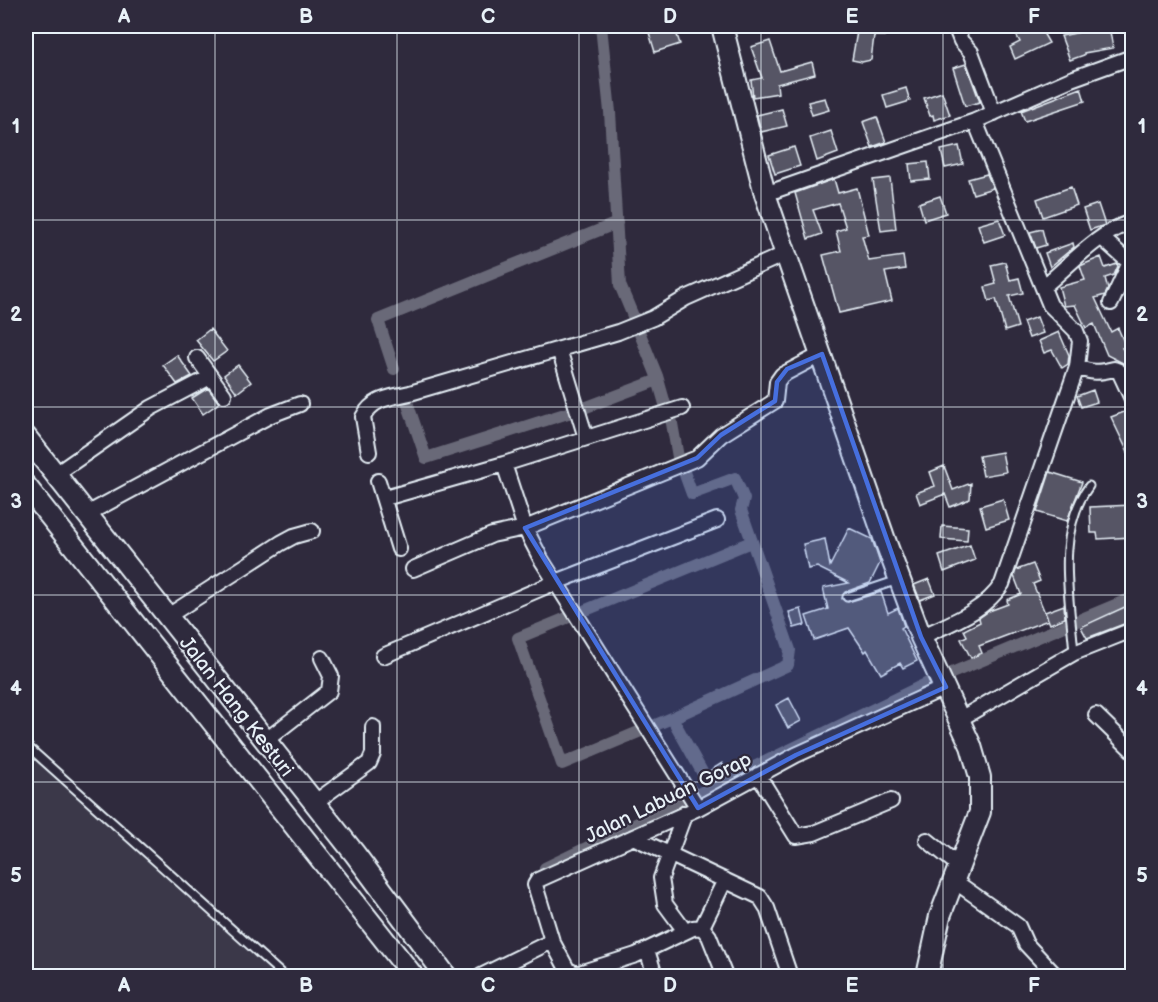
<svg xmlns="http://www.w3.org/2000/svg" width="1158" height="1002" font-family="'Balsamiq Sans',sans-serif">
	<rect width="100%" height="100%" fill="#2f2a3d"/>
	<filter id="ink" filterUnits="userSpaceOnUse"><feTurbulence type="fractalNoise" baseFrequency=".0167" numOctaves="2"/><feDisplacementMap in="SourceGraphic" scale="12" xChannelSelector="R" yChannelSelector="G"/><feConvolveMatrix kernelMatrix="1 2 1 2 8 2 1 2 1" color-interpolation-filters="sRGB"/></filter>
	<g filter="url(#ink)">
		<!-- built -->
		<path fill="#3b3749" d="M26,740l180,160 88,76h-268z"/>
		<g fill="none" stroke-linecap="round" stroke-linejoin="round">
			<!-- canal -->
			<path stroke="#696978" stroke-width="12" d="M601,26l9,86 10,173 13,31
				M640,334l17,42 8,28
				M394,369l-16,-49 239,-97
				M408,405l18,53 145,-46
				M584,408l74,-28
				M671,418l7,39
				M684,472l8,22 43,-16 9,21 -3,11 49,140 -2,15 -116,53 39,70
				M672,718l-110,46 -44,-126 233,-96
				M545,868l385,-186 202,-84"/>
		</g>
		<!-- building -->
		<path fill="#575565" stroke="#e8f1f8" stroke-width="1.5" d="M647,26h27l6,18 -25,8z
			M858,26h28l-1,10h-11l-3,24 -9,2 -10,-2z
			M1025,26h14l10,17 -34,16 -5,-12 10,-5 -6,-11z
			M1109,26l4,22 -29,5v2l-14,5 -9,-24z
			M770,41l10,30 32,-9 3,12 -38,10 1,9 -25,4 -2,-17 11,-2 -11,-31z
			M966,64l14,38 -15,4 -12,-38z
			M906,88l4,13 -23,7 -4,-13z
			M1081,88l4,13 -60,20 -4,-10z
			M942,92l8,23 -16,5 -1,-5 -3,1 -6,-18z
			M825,98l4,12 -17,5 -4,-13z
			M782,109l5,17 -26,6 -4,-17z
			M877,117l9,25 -14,5 -9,-25z
			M831,131l7,22 -21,8 -7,-23z
			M959,146l4,18 -18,4 -4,-18z
			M794,147l6,19 -25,8 -6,-19z
			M928,162l2,17 -19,2 -2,-17z
			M987,174l6,14 -20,6 -5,-15z
			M890,178l6,51 -15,2 -8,-51z
			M834,179l4,14 19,-5 12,47 -7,1 7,25 34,-5 2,13 -20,3 7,29 -53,12 -16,-58 18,-4 -5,-20 10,-3 -8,-25 -25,7 9,24 -14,5 -13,-46z
			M1071,187l6,18 -34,12 -6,-18z
			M940,196l6,17 -22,7 -5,-17z
			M1098,204l7,21 -15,5 -7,-21z
			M999,219l6,16 -21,7 -6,-17z
			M1042,229l4,16 -10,3 -6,-16z
			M1073,243l1,4 -24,20 -5,-14z
			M1101,257l4,11 12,-4 1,2 -4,9 -9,3 3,11 -3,6 -10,3 16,34 7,-4 8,19 -4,1 10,14v17l-9,-16 -16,-8 -13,-31 -8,4 -11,-23 -11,1 -5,-19 26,-7 -5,-14z
			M1005,262l5,18 9,-2 4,15 -14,3 9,31 -13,4 -9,-32 -7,2 -4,-14 11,-3 -5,-19z
			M1037,317l6,16 -14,5 -6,-16z
			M210,329l17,22 -14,10 -17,-21z
			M1059,332l10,23 -1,9 -6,4 -10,-18 -8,3 -5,-12z
			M177,355l15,21 -15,8 -14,-19z
			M238,365l13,17 -14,11 -13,-18z
			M208,388l11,15 -16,11 -11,-16z
			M1093,390l4,12 -16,5 -4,-11z
			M1132,409v52l-21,-44z
			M1002,452l4,20 -23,4 -4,-20z
			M944,466l9,24 18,-7 -1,16 -20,8 -5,-13 -25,10 -4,-11 19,-7 -5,-14z
			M1050,472l32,10 -15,39 -30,-9z
			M1003,499l6,21 -23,7 -6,-21z
			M1132,505v32l-34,2 -1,-6h-6l-1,-26z
			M942,526l26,2 -1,13 -26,-2z
			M849,528l23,11 8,24 -10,20 -25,9 -3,7 6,3 33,-10 7,21 10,-5 6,18 -3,2 16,33 -14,7 -3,-5 -19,11 -14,-24 -2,2 -16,-24 -35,12 -8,-24 22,-7 -5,-21 26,-5 -32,-16 -9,2 -5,-25 22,-5 5,27z
			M970,545l5,15 -31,12 -5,-16z
			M1033,564l7,17 -7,3 15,36 -69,26 3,7 -11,5 -10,-19 6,-3 -3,-6 16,-8 -1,-4 10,-7 19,-7 -1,-4 14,-6 -7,-18 2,-6z
			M929,579l6,15 -15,6 -6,-15z
			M1064,605l1,13 -15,6 -5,-12z
			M1127,606l5,15 -45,17 -6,-11z
			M801,609l4,16 -11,3 -5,-16z
			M789,698l12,23 -13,7 -12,-23z
			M722,763l6,11 -14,8 -6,-10z"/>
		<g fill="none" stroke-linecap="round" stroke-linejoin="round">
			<defs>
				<path id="lane" d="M847,597l51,-17
					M1074,653c-4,-55 -19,-120 15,-167
					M26,745l258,231"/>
				<path id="street" d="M955,26l6,15 10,11 23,61
					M765,194l210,-73
					M1102,238l28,25
					M1043,287c27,-22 55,-55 89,-65
					M1111,303l21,-45
					M559,349l27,89
					M197,358l27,37
					M1077,367c14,6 22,6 37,2l5,2 13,28
					M369,452l-6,-35c11,-20 27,-19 47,-24l208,-61 35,-14 33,-20 101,-45
					M504,464l21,64 16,31 157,249
					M56,474l95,-66 59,-31
					M378,481l21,68
					M385,498l119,-34 178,-56
					M87,514l184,-99 29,-11
					M413,569l79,-34 33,-7 172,-70 24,-23 54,-34 2,-19 5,-7 40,-21
					M168,616l113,-73 13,-7 18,-5
					M921,637c29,-14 63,-25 81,-53l75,-217 3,-26 -4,-10 -26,-26 -75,-184 96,-42 61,-22
					M383,656l173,-74 161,-62
					M1096,715l36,35
					M960,719l114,-66 58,-23
					M265,741l64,-50 2,-15 -9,-18
					M758,775l38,61 18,-3 77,-32
					M314,803l55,-40 4,-9v-27
					M685,813l-24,65 4,26 20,27
					M633,837l127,60 7,11 23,68
					M927,840l31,25
					M953,880l65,46 8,18 30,32
					M702,927l23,-47
					M552,941l15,28 9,5 60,-19 57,-27 9,-1 7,9 16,40
					M647,950l8,26
					M481,976l71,-35 -17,-56 3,-5 160,-72 98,-53 150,-68"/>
				<path id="secondary" d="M722,26l43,168 121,349 35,94 50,109 9,31v35l-40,104 -13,60
					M26,437l329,417 91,122
					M26,486l387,490"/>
			</defs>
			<!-- lane casing -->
			<use href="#lane" stroke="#e8f1f8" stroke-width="11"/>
			<!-- street casing -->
			<use href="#street" stroke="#e8f1f8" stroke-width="18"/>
			<!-- secondary casing -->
			<use href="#secondary" stroke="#e8f1f8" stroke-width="24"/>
			<!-- lane -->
			<use href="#lane" stroke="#2f2a3d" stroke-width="7"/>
			<!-- street -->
			<use href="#street" stroke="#2f2a3d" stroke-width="14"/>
			<!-- secondary -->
			<use href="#secondary" stroke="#2f2a3d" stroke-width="20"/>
		</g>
	</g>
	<!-- marked area -->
	<path fill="#466fde" fill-opacity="0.2" stroke="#466fde" stroke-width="4.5" stroke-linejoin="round" d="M822,354l99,283 25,50 -150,68 -98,53 -173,-280 172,-70 24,-23 54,-34 2,-19 10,-13z"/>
	<!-- grid -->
	<path fill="none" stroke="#e8f1f8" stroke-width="1.5" stroke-opacity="0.55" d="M215,26v950M397,26v950M579,26v950M761,26v950M943,26v950M26,220h1106M26,407h1106M26,595h1106M26,782h1106"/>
	<g text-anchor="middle" stroke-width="4.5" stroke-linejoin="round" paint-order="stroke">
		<!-- street labels -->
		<g font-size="20" fill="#e8f1f8" stroke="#2f2a3d">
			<text transform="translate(237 706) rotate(52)" y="7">Jalan Hang Kesturi</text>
			<text transform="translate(668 797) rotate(-26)" y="7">Jalan Labuan Gorap</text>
		</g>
	</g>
	<!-- margin -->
	<rect width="1158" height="1002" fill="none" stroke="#2f2a3d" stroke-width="66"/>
	<rect x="33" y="33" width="1092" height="936" fill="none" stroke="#e8f1f8" stroke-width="2"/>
	<g font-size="20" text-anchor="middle" font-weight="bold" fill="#e8f1f8">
		<text x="124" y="23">A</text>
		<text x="306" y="23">B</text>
		<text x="488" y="23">C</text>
		<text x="670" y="23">D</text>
		<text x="852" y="23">E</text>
		<text x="1034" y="23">F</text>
		<text x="16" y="133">1</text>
		<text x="1142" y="133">1</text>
		<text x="16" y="321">2</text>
		<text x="1142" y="321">2</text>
		<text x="16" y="508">3</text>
		<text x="1142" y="508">3</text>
		<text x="16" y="695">4</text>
		<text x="1142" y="695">4</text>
		<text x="16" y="882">5</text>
		<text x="1142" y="882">5</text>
		<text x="124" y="992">A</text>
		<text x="306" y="992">B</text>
		<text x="488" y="992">C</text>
		<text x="670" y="992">D</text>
		<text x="852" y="992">E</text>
		<text x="1034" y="992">F</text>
	</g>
</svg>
